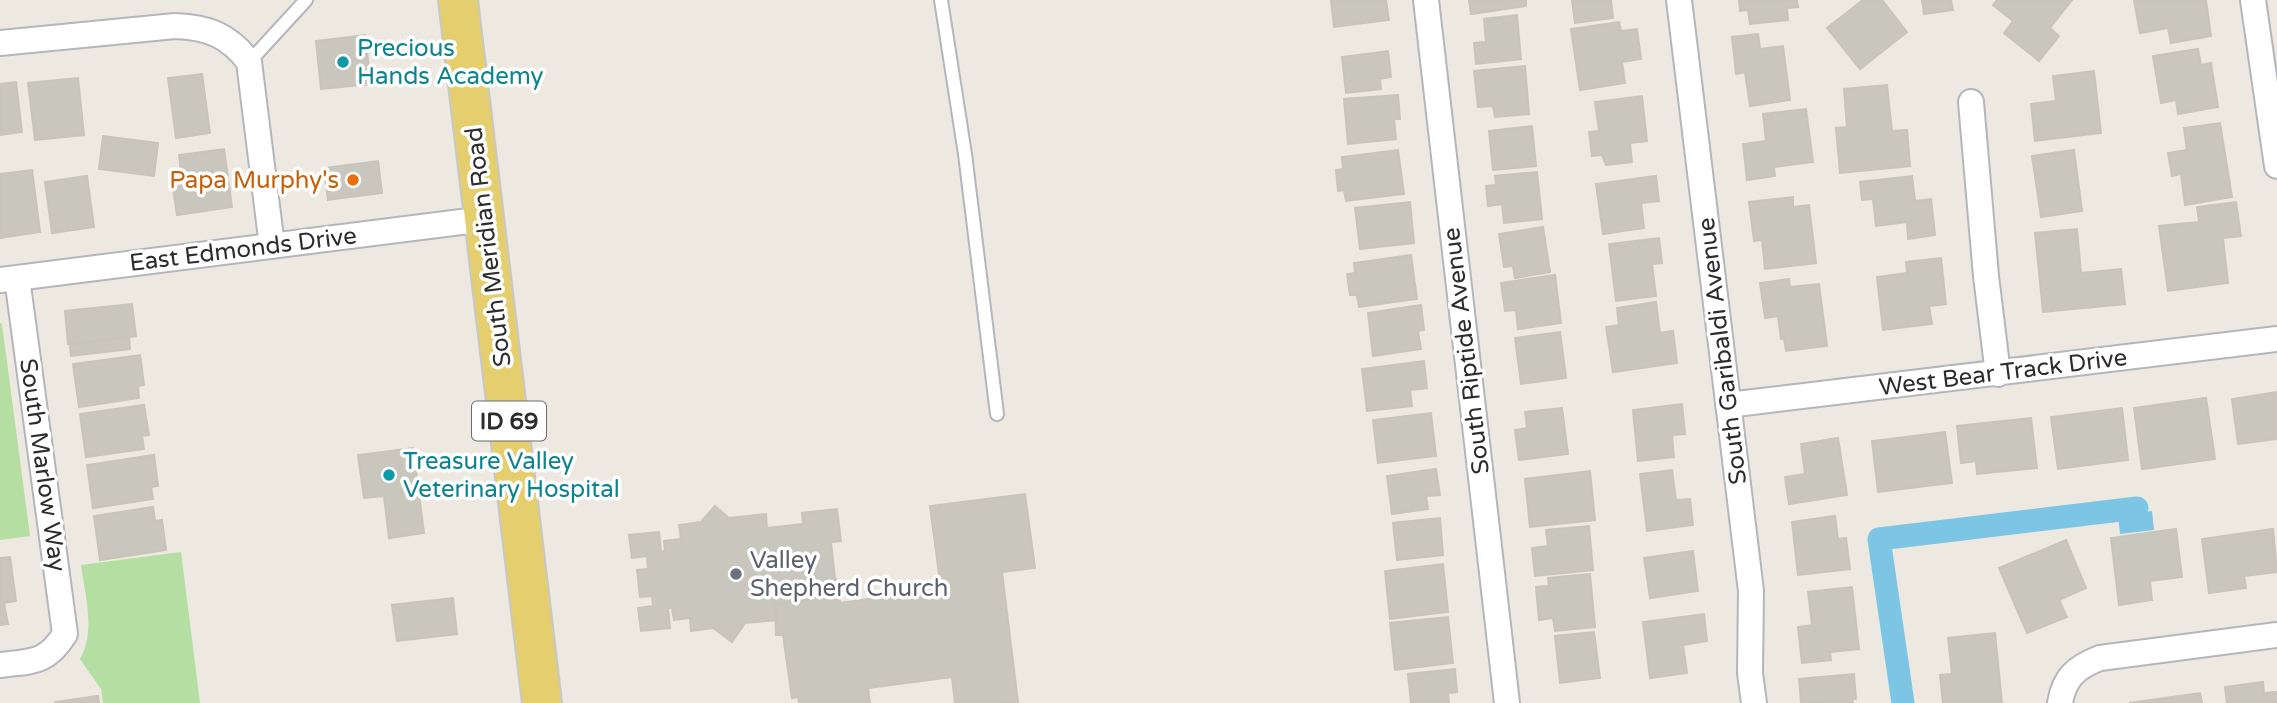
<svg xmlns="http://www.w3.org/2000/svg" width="2277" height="703" font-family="'Varela Round',sans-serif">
	<rect width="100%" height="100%" fill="#ede8e0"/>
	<!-- green -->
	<path fill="#b4dea2" d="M0,323l2,1 28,212 -30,4z
		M181,552l19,151h-97l-2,-14 -21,-30c16,-29 5,-63 1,-94z"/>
	<!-- water -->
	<path fill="#7dc5e5" d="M2152,511l2,19 -34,4 -2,-19z"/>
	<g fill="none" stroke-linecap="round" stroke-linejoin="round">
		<!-- canal -->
		<path stroke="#7dc5e5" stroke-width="23" d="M1903,703l-24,-164 258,-31"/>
	</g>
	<!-- building -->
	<path fill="#c9c6be" stroke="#c8c4ba" stroke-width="2" d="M1331,0h55l3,20 -55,7z
		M1469,0h57v6l-55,8z
		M1572,0h39l2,18 -38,5z
		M1739,0h58l1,7 -11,1 1,12 -38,4 -2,-14 -8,1z
		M1863,0h19l25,32 -47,37 -33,-41z
		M1922,0h29l2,10 -29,4z
		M1997,0h75l-22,28 9,8 -20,25 -35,-28 9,-12 -20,-16z
		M2134,0h72l5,36 -40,7 -3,-15 -28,5z
		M1517,15l4,44 -45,5 -2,-21 12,-1 -2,-23z
		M1619,22l2,9 16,-2 4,30 -19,3 3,21 -45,7 -9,-61z
		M1758,34l2,15 23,-3 7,54 -40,6 -5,-34 -9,2 -4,-37z
		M365,35l6,49 -50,5 -5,-48z
		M2198,49l3,16 10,-2 7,44 -40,7 -2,-14 -15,3 -8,-47z
		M1388,51l3,26 -11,2 1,10 -35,4 -4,-36z
		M1525,66l4,48 -34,3 -2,-11 -15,1 -4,-36z
		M2094,71l7,62 -66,8 -4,-37 25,-3 -3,-25z
		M202,74l8,59 -34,5 -8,-60z
		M78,78l6,57 -49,5 -7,-57z
		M16,82l6,50 -22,3v-51z
		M1887,85l5,46 15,-1 3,36 -70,7 -4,-45 11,-1 -3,-38z
		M1398,95l2,24h-6l2,20 -48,5 -4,-45z
		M1642,96l5,45 -17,2 2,19 -26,3 -4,-10 -10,1 -3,-24 10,-1 -4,-29z
		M1806,109l7,53 -39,5 1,9 -28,4 -4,-36 23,-3 -3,-27z
		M2220,123l12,74 -47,8 -4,-31 -9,2 -4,-23 19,-3 -3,-22z
		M1532,126l4,40 -43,4 -4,-39z
		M103,136l55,7 -4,33 -55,-7z
		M224,149l8,58 -55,8 -5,-32 10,-1 -3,-27z
		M1398,150l6,44 -58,7 -2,-11 -6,1 -2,-21 7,-1 -1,-12z
		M2074,150l8,61 -41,6 -9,-61z
		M378,161l4,32 -54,7 -4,-32z
		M32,170l8,62 -40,6v-64z
		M1537,172l5,47 -38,4 -2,-19 -14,2 -2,-20 10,-1 -1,-9z
		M87,176l7,51 -42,6 -7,-51z
		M1656,176l3,25 -18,2 3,25 -41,6 -7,-50z
		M1912,176l3,25 16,-2 4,36 -27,4 -1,-17 -31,4 -3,-27 -11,1 -2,-18z
		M1793,197v10l16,-2 7,58 -51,6 -3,-29 -8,1 -5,-39z
		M1410,202l4,41 -54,6 -5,-41z
		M2236,202l5,34 -18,2 5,45 -60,8 -9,-65 40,-4 -2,-15z
		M1543,227l7,45 -35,6 -2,-12 -9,1 -5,-33z
		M2077,229l4,44 40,-4 4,35 -82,8 -8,-79z
		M1659,238l3,25 -10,1 4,32 -40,5 -7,-57z
		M1411,255l6,44 -58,8 -2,-12h-7l-3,-21 8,-1 -1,-10z
		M1941,258l5,46 -17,2 3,18 -49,6 -6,-53 30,-4 -1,-11z
		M1555,275l6,48 -43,6 -2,-19 -11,1 -4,-28z
		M1789,279l1,8 29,-3 8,62 -41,5 -2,-13 -3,1 -3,-23 -13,2 -5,-35z
		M1656,302l4,31 13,-2 4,32 -64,9 -7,-45 13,-2 -2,-17z
		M132,304l4,32 -68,8 -3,-33z
		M1421,305l3,25 -6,1 3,18 -48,7 -5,-43z
		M1560,332l6,46 -45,6 -6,-46z
		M129,337l1,12 -59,7 -1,-11z
		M140,355l4,30 -6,1 1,12 -60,9 -6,-43z
		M1424,361l3,27 -17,2 2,16 -45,5 -5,-42z
		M2277,392v47l-39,5 -6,-45z
		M2206,398l9,61 -73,10 -8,-61z
		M1682,404l3,30 -13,1 2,22 -36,4 -5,-51z
		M144,405l5,30 -7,1 2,13 -58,8 -6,-43z
		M1562,408l6,46 -49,6 -4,-30 12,-2 -2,-16z
		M2122,408l6,52 -70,9 -7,-52z
		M1431,413l5,43 -58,7 -5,-43z
		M2031,418l6,50 -60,6 -1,-13 -15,2 -4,-37z
		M1945,432l7,51 -74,9 -6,-51z
		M1838,438l9,57 -58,9 -4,-27 20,-3 -4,-30z
		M413,448l11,85 -35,5 -5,-42 -20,2 -6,-43z
		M154,455l4,31 -7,1 2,12 -60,9 -6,-43z
		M1436,469l4,26 -14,1 2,13 -36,5 -5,-38z
		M1672,470l4,30 14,-1 3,26 -46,6 -7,-57z
		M1590,471l5,49 -65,7 -5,-48z
		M1025,494l10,74 -33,4 16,130 -63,1 -3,-26 -84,11 2,15h-71l-1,-6 -6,1 -9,-63h-7l-1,-30 34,-5 -2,-18 29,-3 4,24 101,-14 -11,-83z
		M715,506l14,12 37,-4 1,14 36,-4 -1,-11 35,-4 4,32 -10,1 4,37 -28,3 2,18 -34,5 2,15 -32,3 -13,19 -19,-14 -22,3 -1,-13 -16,2 -2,-12h-4l2,20 -29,3 -3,-23 15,-2 -1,-10 -12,1 -3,-27 11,-1 -1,-13 -15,2 -3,-23 30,-3 2,20 4,-1 -1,-10 17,-2 -2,-14 22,-3z
		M153,507l2,14 7,-1 4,30 -66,10 -6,-44z
		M1835,516l3,23 8,-1 4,31 -52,6 -6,-53z
		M1440,518l3,37 -46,5 -4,-37z
		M1589,526l4,44 -58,6 -3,-28 16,-2 -2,-16z
		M2176,529l6,48 -32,4 2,19 -33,5 -8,-67z
		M2273,529l4,43 -33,4 2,12 -37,5 -7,-54z
		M2066,540l20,48 -27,12 8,17 -40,16 -28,-65z
		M1693,551l5,40 -48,7 -6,-40z
		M10,557l6,44 -12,2 4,21 -8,1v-67z
		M1443,564l5,48 -58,7 -5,-48z
		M1590,574l5,53 -40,4 -2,-13 -14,2 -3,-33 13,-1 -1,-8z
		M1852,587l7,62 -29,3 1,8 -29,3 -4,-36 14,-2 -4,-33z
		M453,598l4,36 -60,7 -5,-36z
		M1704,614l3,27 -24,4 4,28 -37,5 -7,-56z
		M1448,617l5,46 -58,7 -5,-47z
		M1594,632l6,46 -40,5 -5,-47z
		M1995,633l7,70h-59l-3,-28 12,-1 -4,-36z
		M1455,669l2,23 -9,1 1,10h-38l-3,-29z
		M1854,674l2,25h-4l1,4 -52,-1 -2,-23z
		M2263,682l1,11 13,-1v11h-50l-2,-16z
		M2200,693l2,10h-73z
		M98,696l1,7h-44v-1z"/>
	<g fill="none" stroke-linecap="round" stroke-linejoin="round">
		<defs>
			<path id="service" d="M941,0l24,154 32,260
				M249,62l57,-62"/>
			<path id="minor" d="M1426,0l81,703
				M1679,0l72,591 -1,82 4,30
				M2253,0l24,166
				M0,43l175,-17c32,1 54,9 74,36l23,184
				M1971,102l15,174 12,98
				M0,280l485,-61
				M1728,405l549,-66
				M0,665c32,-4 46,-1 65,-31l-48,-356
				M2060,703c4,-25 16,-36 40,-45l177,-23"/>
			<path id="primary" d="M458,0l84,703"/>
		</defs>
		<!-- service casing -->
		<use href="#service" stroke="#b4b6be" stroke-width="16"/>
		<!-- minor casing -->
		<use href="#minor" stroke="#b4b6be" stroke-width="28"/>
		<!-- primary casing -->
		<use href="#primary" stroke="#c8c8c8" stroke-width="42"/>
		<!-- service -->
		<use href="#service" stroke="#fff" stroke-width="12"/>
		<!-- minor -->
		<use href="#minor" stroke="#fff" stroke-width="24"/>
		<!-- primary -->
		<use href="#primary" stroke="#e5ce6d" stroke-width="38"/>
	</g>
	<!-- markers -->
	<g fill="#0f9aa8" stroke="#fff" stroke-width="2.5">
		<circle cx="343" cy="62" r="7"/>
		<circle cx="389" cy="475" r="7"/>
	</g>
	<circle fill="#e8710a" stroke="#fff" stroke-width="2.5" cx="353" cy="180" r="7"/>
	<circle fill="#6b7280" stroke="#fff" stroke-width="2.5" cx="736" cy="574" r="7"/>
	<g text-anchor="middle" stroke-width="7" stroke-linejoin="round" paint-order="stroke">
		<!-- shield labels -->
		<rect fill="#fff" stroke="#6b6b6b" stroke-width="2" x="472" y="401.5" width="74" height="39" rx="5"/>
		<g font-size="23" font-weight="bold" fill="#2c2c2c">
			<text x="509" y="429">ID 69</text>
		</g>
		<!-- culture labels -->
		<g font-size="24" fill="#0d838f" stroke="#fff" text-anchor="start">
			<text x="357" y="56">Precious<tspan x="357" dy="28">Hands Academy</tspan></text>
			<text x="403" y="469">Treasure Valley<tspan x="403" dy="28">Veterinary Hospital</tspan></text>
		</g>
		<!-- food labels -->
		<g font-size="24" fill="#c56008" stroke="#fff" text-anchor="end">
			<text x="339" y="188">Papa Murphy's</text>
		</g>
		<!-- street labels -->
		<g font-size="24" fill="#2c2c2c" stroke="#fff">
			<text transform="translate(488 247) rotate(-97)" y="8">South Meridian Road</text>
			<text transform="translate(243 249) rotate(-7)" y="8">East Edmonds Drive</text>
			<text transform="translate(1466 351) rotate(-97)" y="8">South Riptide Avenue</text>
			<text transform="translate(1722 351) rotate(-97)" y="8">South Garibaldi Avenue</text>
			<text transform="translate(2003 372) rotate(-7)" y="8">West Bear Track Drive</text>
			<text transform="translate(43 465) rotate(82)" y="8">South Marlow Way</text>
		</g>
		<!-- worship labels -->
		<g font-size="24" fill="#5b616d" stroke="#fff" text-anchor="start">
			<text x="750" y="568">Valley<tspan x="750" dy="28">Shepherd Church</tspan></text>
		</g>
	</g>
</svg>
